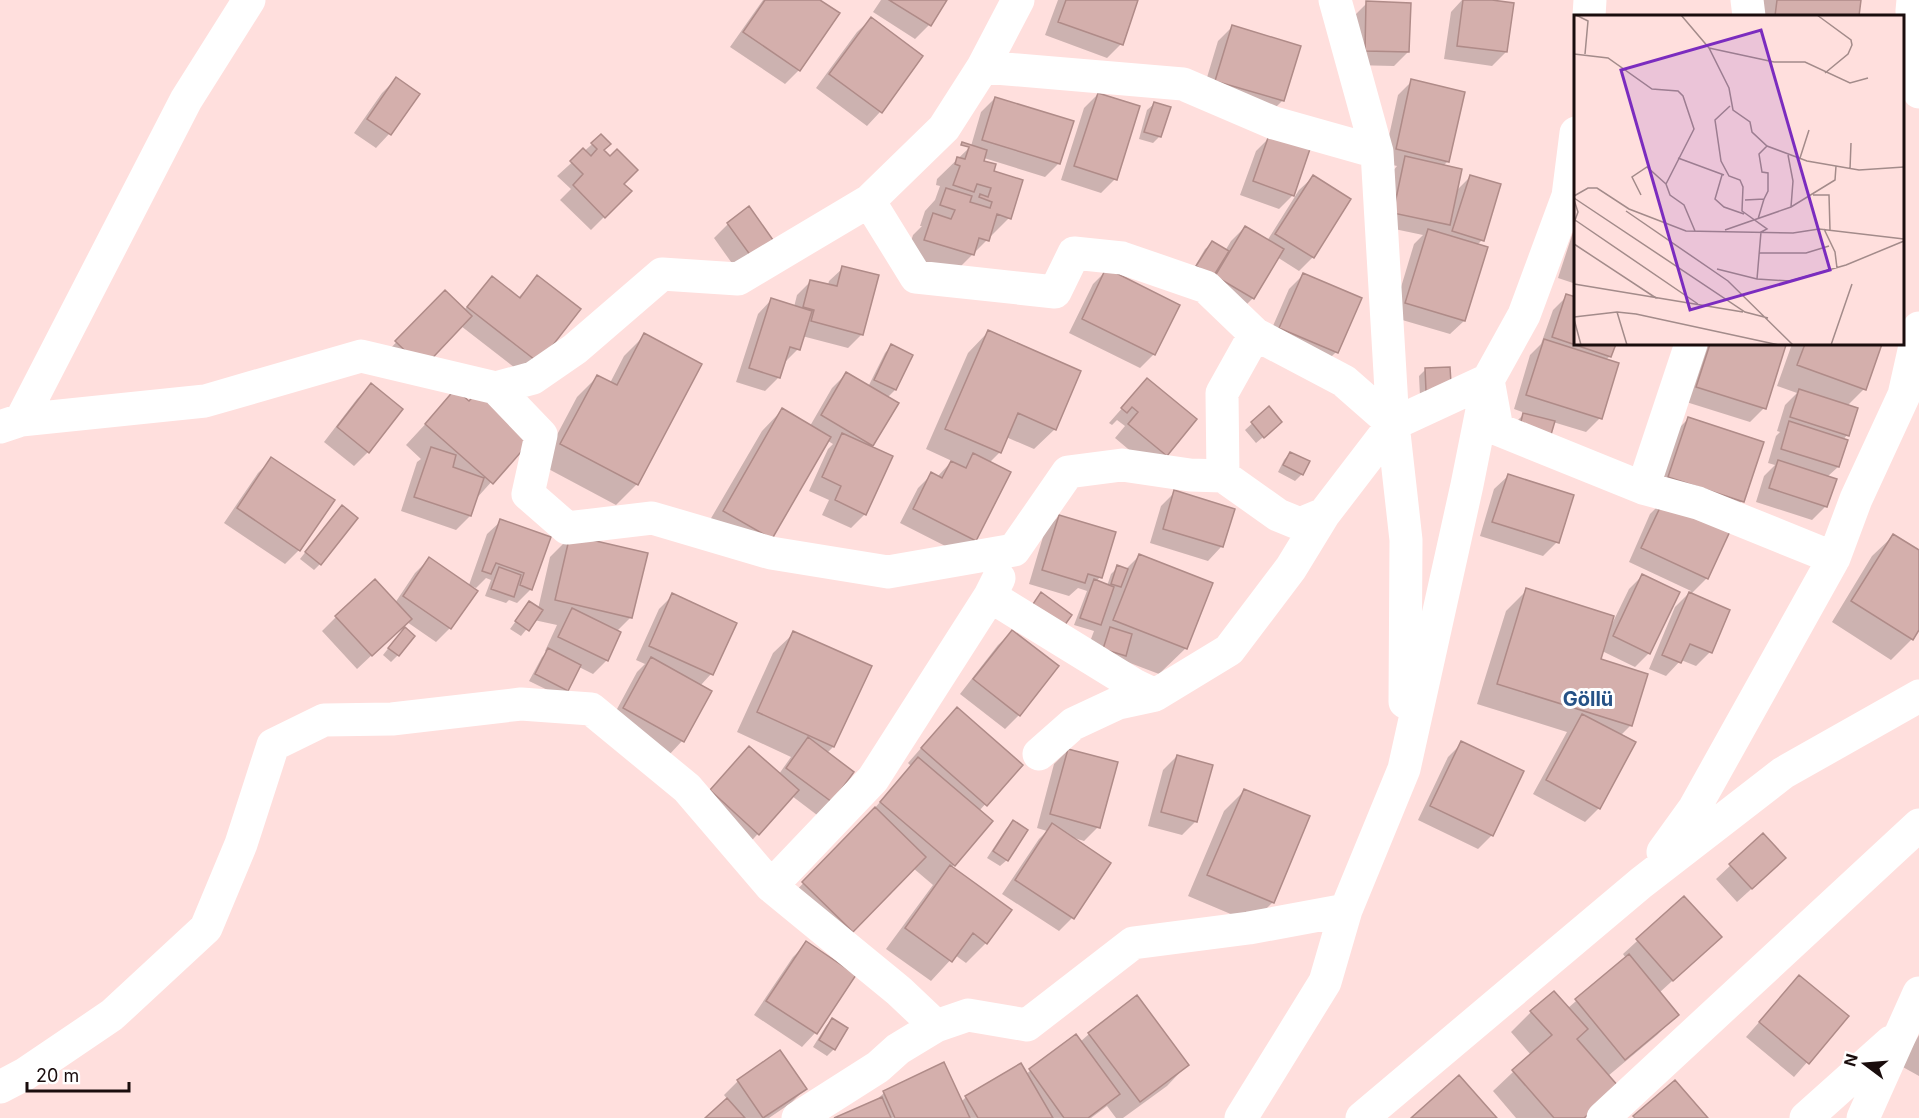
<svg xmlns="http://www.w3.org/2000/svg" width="1919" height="1118" font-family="Inter,sans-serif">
	<rect width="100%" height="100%" fill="#ffdfdd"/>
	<!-- shadow -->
	<path fill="#0003" d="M763,0h56l19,14 -39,56 -14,14 -55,-37z
		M881,0h64l-16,25 -14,14 -42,-27z
		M1058,0h79l-16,44 -14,14 -62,-23z
		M1462,0h19l25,52 -14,14 -48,-7 7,-47z
		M1762,0h97l-1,16h-101z
		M1367,3l41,49 -14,14 -42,-1 1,-48z
		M871,19l50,37 -41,56 -13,14 -51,-38 41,-56z
		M1232,27l51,73 -14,14 -67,-20 16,-53z
		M396,79l21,15 -28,40 -13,14 -22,-15 28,-40z
		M1412,81l36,80 -5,5 13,25 15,-15 11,64 -5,5 -13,76 -14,13 -58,-17 22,-73 9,-9 -43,-9 12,-54 5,-6 -14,-3 15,-68z
		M1098,94l17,85 -14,14 -40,-13 23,-72z
		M995,98l64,65 -14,14 -61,-19 -1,4 9,10 17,46 -57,57 -47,-15 8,-25 9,-9h-2l5,-15 10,-11 5,-14 -4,-1 1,-6 34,-33 10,-34z
		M1154,104l6,32 -7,7 -14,-4 8,-29z
		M601,136l1,14 20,34 8,7 -39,39 -31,-30 11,-11 -14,-13z
		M1270,137l23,58 -14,14 -39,-14 16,-44z
		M1313,177l36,22 -36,58 -14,14 -22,-14 -24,41 -14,14 -48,-39 14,-24 7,-6 13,8 6,-10 14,-14 22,14 32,-51z
		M1576,223v61l-18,-6z
		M728,224l48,22 -35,30 -27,-38z
		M843,268l19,66 -14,14 -46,-12 -4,13 -14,14 -5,14 -14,14 -29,-9 22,-68 13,-14 23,7 3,-12 14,-14 17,4 1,-4z
		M1107,270l47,84 -14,14 -71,-35 24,-49z
		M1303,275l57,24 -24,53 -14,14 -56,-24 23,-53z
		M537,277l41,32 -54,66 -63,-49 -39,41 -39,-11 62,-64 19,18 28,-32 26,20z
		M1567,296l9,48h38l-4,12 -4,4 -6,58 -14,14 -33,-10 -36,-1 8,-8 -11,-4 16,-54 11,-11 12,-34z
		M988,332l67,97 -21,20 -28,-12 -6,15 -11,11 -14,77 -14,14 -61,-31 18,-35 14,-14 5,3 15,-16 -26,-12 42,-96z
		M645,335l55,29 -64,121 -20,20 -75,-40 36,-68 21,-21 12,7 14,-27z
		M1701,344h76l7,2 -20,62 -14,14 -67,-21z
		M1792,344h89l-17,45 -17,17v29l-4,5 -5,27 -11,10 -1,29 -14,14 -56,-18 8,-26 11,-11 -7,-2 8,-27 4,-4 -3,-1 8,-26 12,-12 -20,-7z
		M891,346l4,44 -8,8 -15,47 -2,2 -5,67 -14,14 -29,-13 7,-15 -20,-9 19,-42 5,-5 -5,-3 -57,97 -68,-6 59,-101 20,-21 28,16 22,-38 14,-14 22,13 17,-34z
		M1426,369l17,20 -23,7 -1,-20z
		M1147,380l19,75 -14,14 -37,-31 10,-12 -8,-6 -5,5 -3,-2z
		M371,385l-3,67 -14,14 -30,-24 33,-43z
		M456,391l13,12 63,34 -57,63 -5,16 -14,14 -55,-19 16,-49 4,-3 -15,-14z
		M1269,408l5,20 -18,15 -11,-13z
		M1688,419l54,82 -13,14 -74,-24 19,-58z
		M1290,453l12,21 -7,7 -17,-9 6,-12z
		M272,459l61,42 -34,49 -14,14 -61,-41 34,-50z
		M1508,476l49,66 -14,14 -63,-20 14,-47z
		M1175,492l58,18 -12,37 -13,14 -58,-18 11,-37z
		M1664,500l43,78 -16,16 19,58 -14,14 -15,-6 -15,16 -17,-7 26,-62 16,-16 -62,-29 21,-48z
		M335,514l-15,50 -6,6 -14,-11z
		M1059,516l41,61 -4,5 11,4 4,-12 7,-7 8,2 13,-13 47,92 -27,26 -71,-27 6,-16 -20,-6 13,-34 -9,-3 -9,8 -40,-12 16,-54z
		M501,521l48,17 -18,51 -14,14 -8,-3 -3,3 -21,-7 6,-16 -5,-2 -10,10 -7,-3 18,-51z
		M571,536l60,81 -14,14 -10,29 -14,14 -14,-7 -12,23 -7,6 -31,-15 13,-24 5,-5 -2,-1 12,-26 -23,-5 -13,16 -11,-7 19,-26 9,6 12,-52z
		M1893,536l26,16v75l-7,12 -21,21 -59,-38 40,-66z
		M429,559l21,69 -14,14 -29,-20 -50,47 -35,-38 14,-14 59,-14 20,-30z
		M1643,575l6,78 -14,14 -33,-16 -3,9 32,65 -11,11 -21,72 -14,14 -52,-28 34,-62 -90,-28 29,-93 21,-21 85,34 17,-35z
		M673,595l62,29 -24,50 -11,12 -18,55 -13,14 -59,-33 27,-50 8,-8 -9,-4 23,-51z
		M1012,632l7,83 -14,14 -45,-35 38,-49z
		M794,633l39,114 -6,6 4,48 -14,14 -25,-19 -47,52 -48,-43 39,-43 43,12 12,-17 -54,-25 36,-79z
		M398,636v19l-7,7 -8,-7z
		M943,723l78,42 -42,46 12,10 -40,47 35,75 -20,20 -11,-8 -24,26 -45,-32 47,-64 -20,-17 -82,84 -48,-48 78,-80 50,-58 -3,-3z
		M1462,743l30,92 -14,14 -60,-29 30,-63z
		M1068,750l30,77 -14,14 -13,-4 1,81 -13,13 -57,-37 37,-55 8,-8 -10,-3 17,-64z
		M1177,756l19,65 -14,14 -34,-9 15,-56z
		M1244,791l29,111 -21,21 -64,-27 36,-85z
		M1013,822l-6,38 -7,6 -13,-8 19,-29z
		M1763,835l7,37 -33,30 -21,-23z
		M1684,898l22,52 -47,43 18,22 -20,20 -49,41 -11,32 -12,10h-69l-23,-27 38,-36 -20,-23 20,-20 37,-4 58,-50 -3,-4z
		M807,943l47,33 -39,57 -13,14 -48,-32 39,-58z
		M1799,977l48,40 -53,60 -48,-40z
		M832,1019l2,30 -7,7 -14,-9 13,-21z
		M1089,1034l98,31 -20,21 -44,32h-7l-9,-12 -16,12h-253l36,-16 10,-9 77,9 5,-5 60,-23 50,-38 4,6z
		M1919,1035v41l-18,-10z
		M738,1081l67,8 -14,14 -22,15h-61l20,-18 -4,-5z"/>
	<!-- building -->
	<path fill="#d4afac" stroke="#af8b88" stroke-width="1.5" d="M765,0h55l20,13 -40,58 -57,-39z
		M889,0h58l-16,26z
		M1066,0h72l-15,45 -65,-23z
		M1463,0h29l22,3 -7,49 -50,-6z
		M1777,0h84l-2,16h-84z
		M1366,1l45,2 -2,49 -44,-1z
		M871,17l52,39 -41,57 -53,-39z
		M1232,25l69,21 -17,55 -69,-20z
		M396,77l24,17 -29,41 -24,-16z
		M1411,79l54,13 -16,70 -53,-13z
		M1098,93l42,13 -23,74 -43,-14z
		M995,97l79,24 -14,43 -78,-24z
		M1154,102l17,5 -10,30 -17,-5z
		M601,134l10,10 -7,6 6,6 7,-7 21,21 -14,14 8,7 -27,27 -32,-33 10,-11 -13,-13 13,-13 8,8 6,-7 -6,-6z
		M1269,135l41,14 -16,47 -41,-15z
		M962,142l25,8 -3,11 12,3 -2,7 29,9 -12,39 -14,-5 -8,27 -10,-3 -5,17 -50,-15 9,-27 18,6 4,-9 -15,-5 6,-17 26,8 -2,6 20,6 2,-6 -13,-5 1,-3 8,3 3,-9 -14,-4 -3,8 -21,-7 7,-19 -5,-2 2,-7 8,2 4,-12 -8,-2z
		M1405,156l57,13 -12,56 -57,-12z
		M1313,175l38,24 -37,59 -39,-24z
		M1470,175l31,9 -17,57 -32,-10z
		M749,206l29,41 -22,16 -29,-40z
		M1245,226l39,23 -30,50 -39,-23z
		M1428,229l60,18 -23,74 -60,-18z
		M1212,241l17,10 -16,26 -17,-11z
		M842,266l37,9 -16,60 -52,-14 3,-11 -11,-3 7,-27 27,6z
		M1106,268l74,37 -25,50 -73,-36z
		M1303,273l59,25 -24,55 -59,-25z
		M537,275l44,34 -42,54 -72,-56 25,-31 28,22z
		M445,290l27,26 -49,52 -28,-27z
		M1566,294l10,3v47h40l-5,13 -59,-20z
		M771,298l41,13 -12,39 -10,-3 -10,31 -31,-10z
		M988,330l93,41 -25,59 -38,-17 -17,40 -56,-24z
		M644,333l58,31 -64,121 -78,-41 37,-69 20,10z
		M1544,339l75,24 -17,56 -76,-24z
		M891,344l22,11 -17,35 -22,-10z
		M1710,344l76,1 -20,64 -70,-22z
		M1805,344h77l-16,46 -69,-25z
		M1450,367l1,16 -25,8 -1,-23z
		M846,372l53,31 -26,43 -52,-31z
		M1147,378l50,41 -30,37 -39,-32 10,-12 -6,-5 -5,6 -6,-5z
		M371,383l32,26 -34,44 -32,-26z
		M455,389l14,12 11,-12 54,48 -41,47 -68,-60z
		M1799,389l59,19 -9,28 -59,-19z
		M1269,406l13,16 -18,16 -13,-16z
		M782,408l49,29 -59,102 -49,-28z
		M1523,413l32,8 -5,17 -31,-8z
		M1688,417l76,25 -20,60 -76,-25z
		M1789,421l59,19 -9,27 -58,-18z
		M842,433l51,23 -27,59 -31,-15 6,-14 -19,-9z
		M431,447l25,8 -3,12 31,11 -13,38 -57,-19z
		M1290,452l20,9 -7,14 -20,-10z
		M973,453l38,19 -35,69 -63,-32 18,-37 11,6 9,-17 15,7z
		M271,457l64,43 -35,51 -63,-43z
		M1778,460l59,19 -10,28 -58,-19z
		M1508,474l66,21 -15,48 -67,-21z
		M1174,490l61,19 -12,38 -60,-18z
		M1664,499l67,30 -23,50 -67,-31z
		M342,505l16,13 -37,47 -16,-13z
		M1059,515l57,17 -14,46 -14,-4 -3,9 -43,-13z
		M500,519l51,18 -19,53 -12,-5 4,-12 -28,-10 -5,11 -9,-3z
		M1893,534l26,16v80l-6,10 -62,-39z
		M570,535l78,18 -16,65 -77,-18z
		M1139,554l74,29 -26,66 -74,-29z
		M429,557l49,34 -27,38 -48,-33z
		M1117,565l11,4 -7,18 -10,-3z
		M499,567l22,8 -7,22 -23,-8z
		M1642,574l38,18 -30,62 -37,-18z
		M375,579l37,40 -40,37 -37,-40z
		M1094,579l20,8 -13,38 -21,-7z
		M1526,588l88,28 -13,43 47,15 -16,52 -135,-42z
		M1041,592l31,23 -10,14 -31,-22z
		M1689,592l41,18 -18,43 -22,-9 -9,19 -19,-8z
		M672,593l65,30 -24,52 -64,-29z
		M529,601l14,9 -14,21 -14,-10z
		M572,608l49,24 -13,29 -50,-24z
		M405,627l10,9 -16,20 -11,-8z
		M1110,627l22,7 -6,22 -23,-7z
		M1012,630l47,36 -39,50 -47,-37z
		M793,631l79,35 -38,81 -77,-35z
		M548,648l33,17 -13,26 -33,-17z
		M651,657l61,34 -28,51 -61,-34z
		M957,707l66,58 -36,41 -66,-58z
		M1582,714l54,28 -36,67 -54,-29z
		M808,737l46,35 -22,30 -46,-34z
		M1461,741l63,30 -31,65 -63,-30z
		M749,746l50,44 -40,45 -49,-45z
		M1068,749l50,13 -18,66 -50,-14z
		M1177,755l36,10 -16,57 -36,-10z
		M918,757l75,64 -38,45 -75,-64z
		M1244,789l66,27 -36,87 -67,-28z
		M875,807l51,50 -73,75 -51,-50z
		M1013,820l15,10 -20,31 -15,-10z
		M1052,823l59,40 -37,56 -59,-39z
		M1763,833l23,25 -34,31 -23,-25z
		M950,865l62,45 -25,34 -14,-11 -21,29 -47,-34z
		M1684,896l38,41 -49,44 -37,-42z
		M806,941l50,34 -39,59 -51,-33z
		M1629,954l50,61 -54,45 -50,-61z
		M1799,975l50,41 -40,48 -50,-42z
		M1554,991l34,38 -11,10 42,48 -35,31h-30l-42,-48 40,-35 -22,-24z
		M1137,995l52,70 -49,37 -52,-69z
		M832,1018l16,10 -13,22 -16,-10z
		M1076,1034l44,60 -32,24h-24l-35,-49z
		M780,1050l27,39 -44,29 -26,-38z
		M944,1062l26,56h-75l-12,-27z
		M1021,1063l32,55h-75l-13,-22z
		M1459,1075l38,43h-86z
		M1675,1080l33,38h-73l-2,-2z
		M882,1097l9,21h-57z
		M727,1098l18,20h-40z"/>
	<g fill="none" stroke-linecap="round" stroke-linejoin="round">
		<!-- minor -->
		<path stroke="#fff" stroke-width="33" d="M1335,0l42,152 16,272 13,116 -1,162
			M1747,0l2,16
			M1913,0l-1,11 7,81
			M1589,16l1,-16
			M983,67l200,17 91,39 103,29
			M869,201l47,76 139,15 19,-39 48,5 84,29 49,47 -33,59 1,83
			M1255,334l89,47 49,43
			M496,388l45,47 -13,59 39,34 85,-10 119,35 117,19 126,-22 54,-78 54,-7 68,10 33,1 55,39 22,9 24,-10 69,-90 95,-44 9,49 146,59 55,15 136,55
			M21,420l165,-320 63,-100
			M0,427l21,-7 184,-19 156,-45 135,32 37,-10 42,-29 87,-75 76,5 131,-78 75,-73 39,-61 35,-67
			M1643,488l48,-144
			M990,596l146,90 19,9 74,-45 62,-82 33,-54
			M1039,754l34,-30 45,-21 37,-8
			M1663,852l31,-43 140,-251 22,-59 48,-104 15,-67
			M771,886l102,-107 117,-183 9,-18
			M0,1087l25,-13 87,-59 94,-87 35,-84 32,-99 51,-25 68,-1 129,-15 70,5 96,79 84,98 128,105 37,35 32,-11 59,10 106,-82 116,-15 97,-18
			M798,1118l80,-51 20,-18 38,-23
			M1241,1118l84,-136 21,-72 58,-141 63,-284 21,-105 36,-65 44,-119 8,-63
			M1362,1118l279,-235 142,-110 136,-77
			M1603,1118l316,-293
			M1806,1118l85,-76
			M1863,1118l56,-125"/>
	</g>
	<g text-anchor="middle" stroke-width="6" stroke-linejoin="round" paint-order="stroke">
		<!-- quarter labels -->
		<g font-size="20" font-weight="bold" fill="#265286" stroke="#fff">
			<text x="1588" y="706">Göllü</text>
		</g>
	</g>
	<!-- overview -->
	<g transform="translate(1574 15)">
		<rect width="330" height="330" fill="#ffdfdd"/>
		<path fill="none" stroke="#a38b8a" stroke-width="1.5" d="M2,0l12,6 -3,33M107,0l28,33 20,40 4,22 17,12 2,10 15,14 40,15 52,9 45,-3M243,0l34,25 1,5 -4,9 -23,19M135,33l65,14h31l45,21 18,-5M0,39l34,4 44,31 26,2 5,5 11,33 -28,55 4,11 14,10 11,26M156,91l-15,14 6,41 8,15 11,4 3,7 -1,24 25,18 -6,3 -4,47M214,140l5,26 -2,26M104,143l46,17M226,143l9,-28M276,154l1,-26M148,160l-7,24 9,8 20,7M67,180l-9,-18 15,-10 19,17M239,180h16l1,35M0,181l14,-8h9l32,21 57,22 107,2 26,-4 85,10M0,183l171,114 23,6M0,185l4,12 -4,11M171,185l19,-1 4,-8v-18l-6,-1 -3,-18 8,-8M52,196l102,70 65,64M184,204l6,-20M1,205l123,84M250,214l11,23 2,16M151,215l66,-23 44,-27 1,-14M0,229l82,54M185,238h47l23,-7M143,254l40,10 33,2 56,-16 58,-24M0,269l169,28M43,297l10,33M0,302l43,-5 19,2 143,31M0,304l7,26M257,330l21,-61"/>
		<path fill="#7b2cbf" fill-opacity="0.15" stroke="#7b2cbf" stroke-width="3" d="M187,15l69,240 -140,40 -69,-240z"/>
		<rect width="330" height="330" fill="none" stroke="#1a0d0d" stroke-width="3"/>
	</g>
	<!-- north arrow -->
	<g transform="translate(1865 1064) rotate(286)" stroke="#ffffff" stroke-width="4.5" paint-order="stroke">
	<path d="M0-4.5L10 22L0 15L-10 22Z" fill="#1a0d0d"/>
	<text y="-9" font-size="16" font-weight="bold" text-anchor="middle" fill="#1a0d0d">N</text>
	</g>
	<!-- scale -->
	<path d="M27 1082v9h102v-9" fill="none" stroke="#1a0d0d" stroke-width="3"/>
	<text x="36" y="1082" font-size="18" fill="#1a0d0d" stroke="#ffffff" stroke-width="4.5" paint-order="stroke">20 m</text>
</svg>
